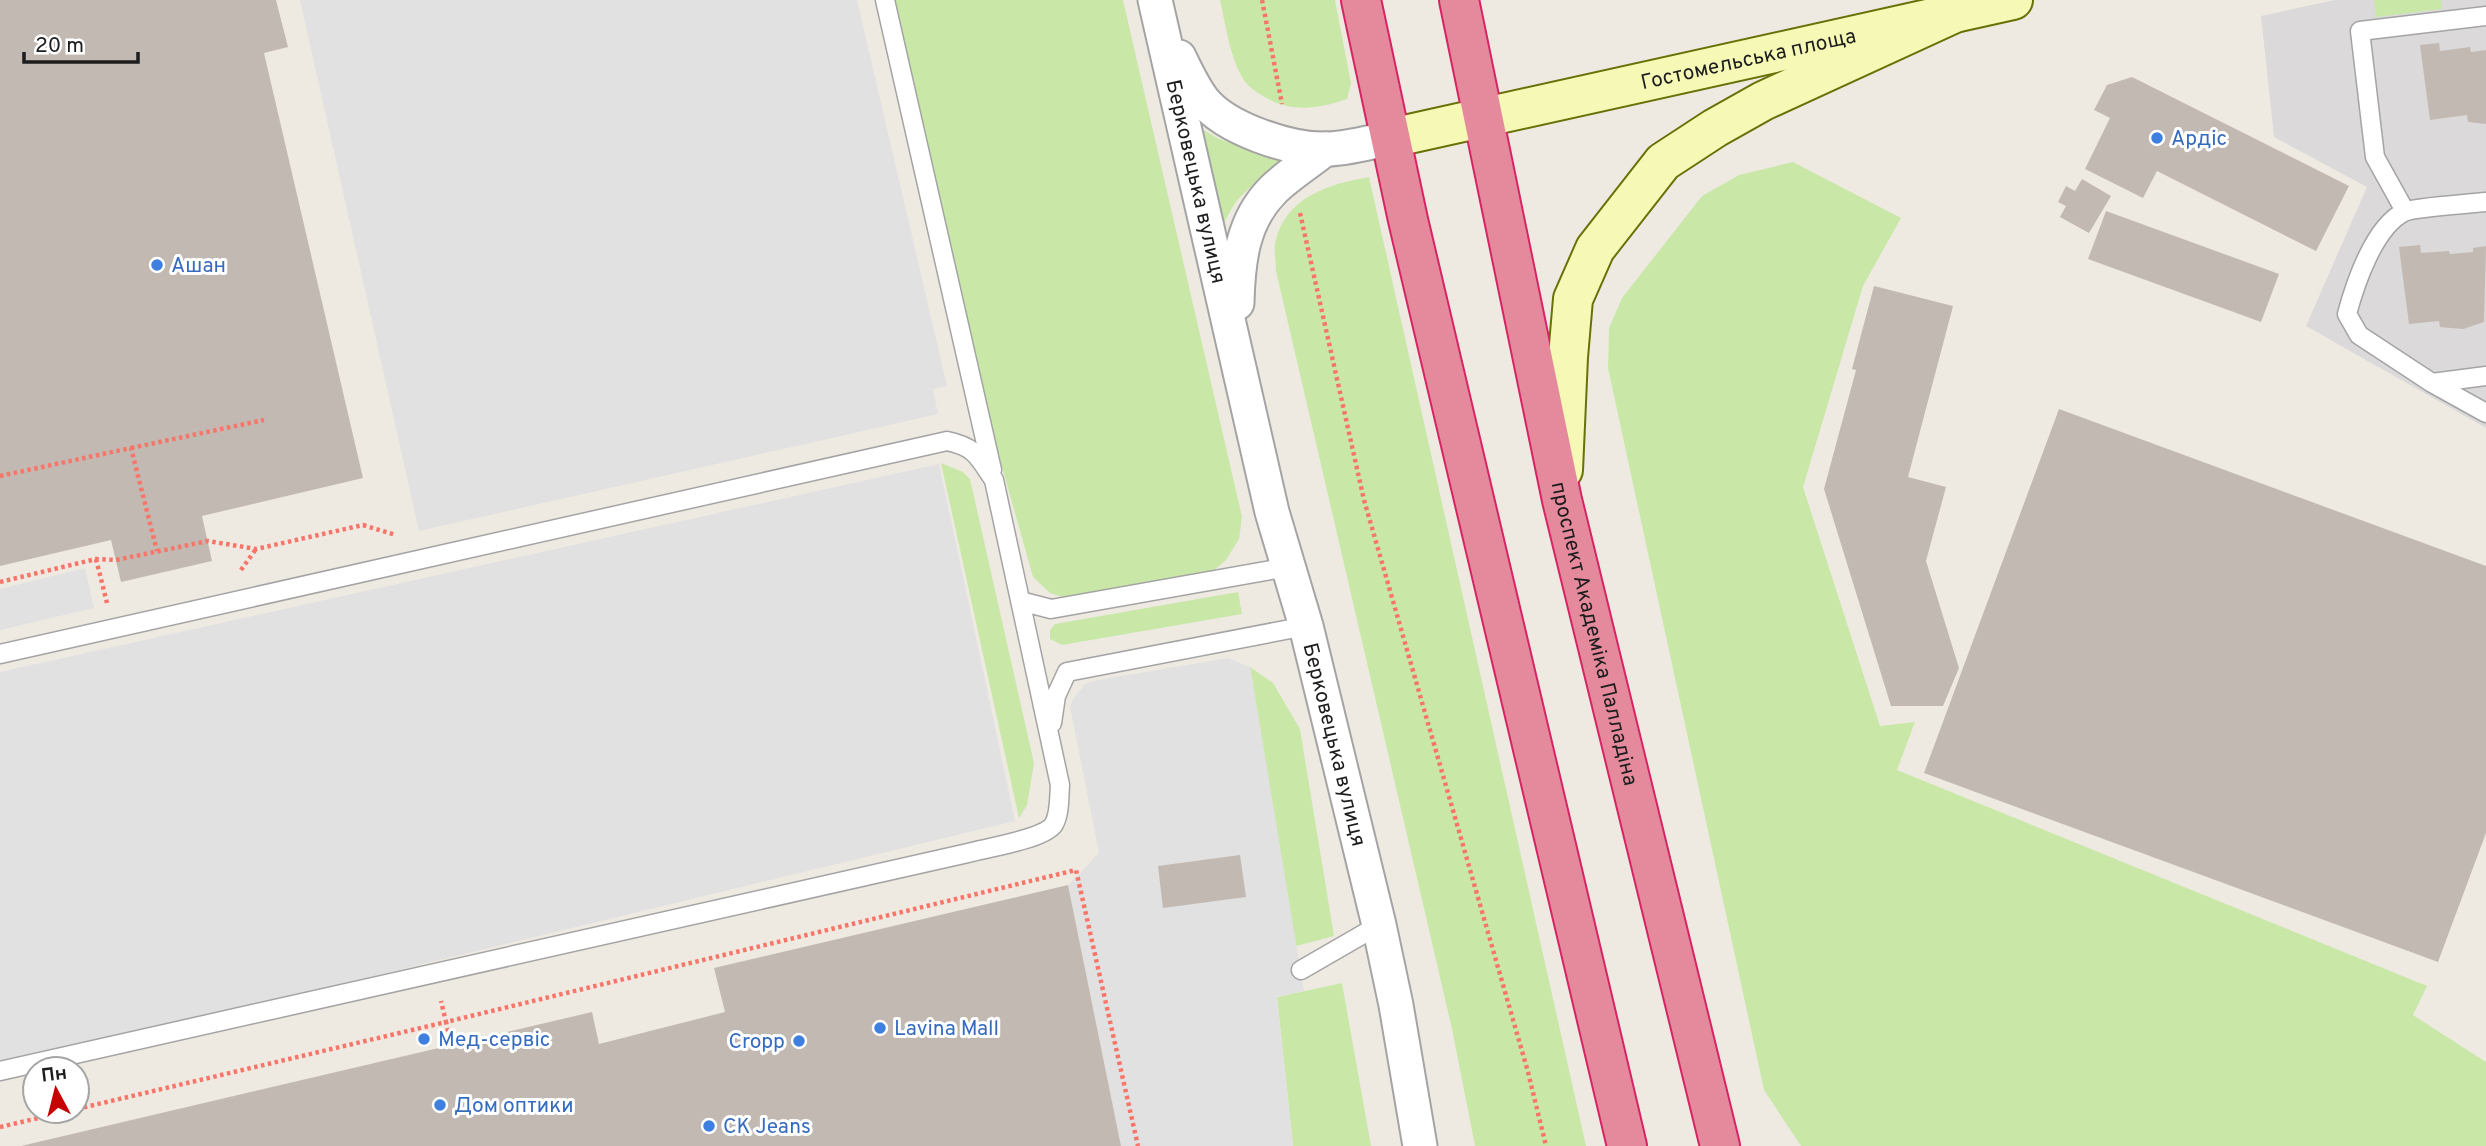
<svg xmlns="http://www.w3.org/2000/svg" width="2486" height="1146" font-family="Overpass,sans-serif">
	<rect width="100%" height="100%" fill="#eeeae2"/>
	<!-- residential -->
	<path fill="#dbd9da" d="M2335,0h151v428l-180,-102 61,-139 -93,-50 -13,-121z"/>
	<!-- grass -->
	<path fill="#c9e8a8" d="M894,0h229l119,517 -3,22 -13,21 -14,12 -32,7 -118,18 -12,-4 -17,-16 -45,-160z
		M1220,0h115l16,83 -4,16c-28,10 -57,14 -84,-3 -5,-3 -13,-8 -17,-13 -16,-22 -20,-57 -26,-83z
		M2374,0h67l1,9 -66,8z
		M1190,122l29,17 26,8 53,6c-20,16 -46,28 -62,49 -7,10 -13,23 -19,34z
		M1793,162l108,56 -38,68 -60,201 77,239 35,-4 -18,48 530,216 -14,29 73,47v84h-685l-37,-56 -156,-722 1,-40 13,-30 80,-102 37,-21z
		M1369,177l217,969h-111l-23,-117 -176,-758c0,-9 -2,-20 -1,-28 10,-46 54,-59 94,-66z
		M941,463l22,9 7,7 64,284 -7,42 -8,13z
		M1238,592l4,22 -180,31 -12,-6v-9l5,-6z
		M1250,667l23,16 27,46 34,207 -38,10z
		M1342,983l29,163h-78l-16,-149z"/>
	<!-- parking -->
	<path fill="#e1e1e1" d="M300,0h557l90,386 -14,3 5,25 -519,117z
		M939,464l76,357 -1015,245v-394z
		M85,568l9,40 -94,22v-41z
		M1228,658l22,9 54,324 -27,6 16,149h-172l-53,-261 31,-32 -29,-146 3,-8 12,-15 13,-4z"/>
	<!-- building -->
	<path fill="#c2b9b2" d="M0,0h276l12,47 -24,6 99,425 -161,38 10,45 -91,21 -10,-42 -111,26z
		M2439,43l1,8 30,-4 1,5 15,-2v74l-18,-2 -1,-7 -37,5 -10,-75z
		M2132,77l217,109 -33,65 -159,-80 -14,27 -58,-29 25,-51 -16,-8 13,-25z
		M2082,179l29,17 -22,37 -29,-16 6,-11 -8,-4 8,-16 9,5z
		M2106,211l173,63 -18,48 -173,-63z
		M2420,245l1,8 28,-2 1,3 23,-2v-4l13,-2 -2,76 -21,7 -23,-2 -1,-6 -30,3 -10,-77z
		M1874,286l79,20 -45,171 38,10 -20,74 33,107 -16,38h-52l-67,-217 32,-119 -4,-1z
		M2059,409l427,157v267l-48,129 -514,-189z
		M1240,855l6,42 -83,11 -5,-42z
		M1068,885l53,261h-1100l571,-134 7,32 126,-32 -11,-44z"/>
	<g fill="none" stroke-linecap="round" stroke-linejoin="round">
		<defs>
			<path id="lane" d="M885,0l107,470
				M2486,202c-15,2 -71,5 -82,10 -30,15 -49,72 -57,102l12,21 73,48 54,-7
				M2405,211l-30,-54 -15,-126 126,-15
				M2432,383l54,30
				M1020,601l31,8 237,-42
				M0,654l947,-213c29,6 31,16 47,39l66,305c-1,12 0,28 -6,39 -9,15 -68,24 -86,29l-968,218
				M1052,723l4,-27 11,-24 239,-46
				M1301,970l78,-45"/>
			<g id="street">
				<path id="s1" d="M1155,0l117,512 34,114 73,299 17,80 24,141"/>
				<path d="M1179,57c7,14 14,30 24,43 23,29 87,50 123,49 21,0 44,-7 65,-11"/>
				<path d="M1237,303c1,-41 5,-82 36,-113 15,-15 35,-27 52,-41"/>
			</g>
			<g id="secondary">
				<path id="s2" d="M1391,138l622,-138"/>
				<path d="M1563,470l5,-113 5,-58 22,-50 68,-87 52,-34 48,-27 194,-89"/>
			</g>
			<g id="highway">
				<path d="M1361,0l47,220 219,926"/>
				<path id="s3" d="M1459,0l103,500 158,646"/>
			</g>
		</defs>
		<!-- lane casing -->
		<use href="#lane" stroke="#a4a4a4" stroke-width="21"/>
		<!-- street casing -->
		<use href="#street" stroke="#a4a4a4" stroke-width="37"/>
		<!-- secondary casing -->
		<use href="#secondary" stroke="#677106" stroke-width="42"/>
		<!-- highway casing -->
		<use href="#highway" stroke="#d62565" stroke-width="42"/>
		<!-- path -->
		<path stroke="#f87569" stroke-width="4.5" stroke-dasharray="3.5 3.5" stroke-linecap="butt" d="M1262,0l20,104
			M1300,213l64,287 164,572 18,74
			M131,448l133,-28
			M0,476l131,-28 26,103
			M96,559l11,44
			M241,570l15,-21
			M0,582l96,-23 20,1 92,-19 48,8 107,-24 33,10
			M451,1045l-5,-23 630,-152 62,276
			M77,1109l369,-87 -5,-21
			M0,1127l69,-16"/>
		<!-- lane -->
		<use href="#lane" stroke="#fff" stroke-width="18"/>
		<!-- street -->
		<use href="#street" stroke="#fff" stroke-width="33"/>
		<!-- secondary -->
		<use href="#secondary" stroke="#f6f9b6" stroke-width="38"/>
		<!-- highway -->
		<use href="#highway" stroke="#e58a9c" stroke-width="38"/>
	</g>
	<!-- markers -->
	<g fill="#3f7fe0" stroke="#fff" stroke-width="2.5">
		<circle cx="2157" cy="138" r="7"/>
		<circle cx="157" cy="265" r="7"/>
		<circle cx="880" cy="1028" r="7"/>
		<circle cx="424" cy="1039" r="7"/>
		<circle cx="799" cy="1041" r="7"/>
		<circle cx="440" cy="1105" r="7"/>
		<circle cx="709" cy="1126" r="7"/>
	</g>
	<g text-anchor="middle" stroke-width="6" stroke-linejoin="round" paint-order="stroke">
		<!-- street labels -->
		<g font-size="21" fill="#1d1d1d" stroke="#fff">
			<text dy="7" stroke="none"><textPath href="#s2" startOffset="366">Гостомельська площа</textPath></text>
			<text dy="7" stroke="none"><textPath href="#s1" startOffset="186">Берковецька вулиця</textPath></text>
			<text dy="7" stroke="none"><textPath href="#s3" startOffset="648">проспект Академіка Палладіна</textPath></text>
			<text dy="7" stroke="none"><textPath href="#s1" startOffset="766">Берковецька вулиця</textPath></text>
		</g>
		<!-- shop labels -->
		<g font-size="21" fill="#366cbe" stroke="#fff" text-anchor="start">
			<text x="2171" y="145">Ардіс</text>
			<text x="171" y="272">Ашан</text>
			<text x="894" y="1035">Lavina Mall</text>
			<text x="438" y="1046">Мед-сервіс</text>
			<text x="785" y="1048" text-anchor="end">Cropp</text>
			<text x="454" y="1112">Дом оптики</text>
			<text x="723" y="1133">CK Jeans</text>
		</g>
	</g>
	<!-- north arrow -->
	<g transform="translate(56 1090) rotate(353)"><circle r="33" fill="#ffffff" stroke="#a5a5a5" stroke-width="2"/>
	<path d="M0-5L12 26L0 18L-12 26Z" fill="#c70205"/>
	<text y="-10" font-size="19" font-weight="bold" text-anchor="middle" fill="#1d1d1d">Пн</text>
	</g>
	<!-- scale -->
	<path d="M24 52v10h114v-10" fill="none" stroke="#1d1d1d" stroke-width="3.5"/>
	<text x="35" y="52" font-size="21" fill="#1d1d1d" stroke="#ffffff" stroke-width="5" paint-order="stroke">20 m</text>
</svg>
